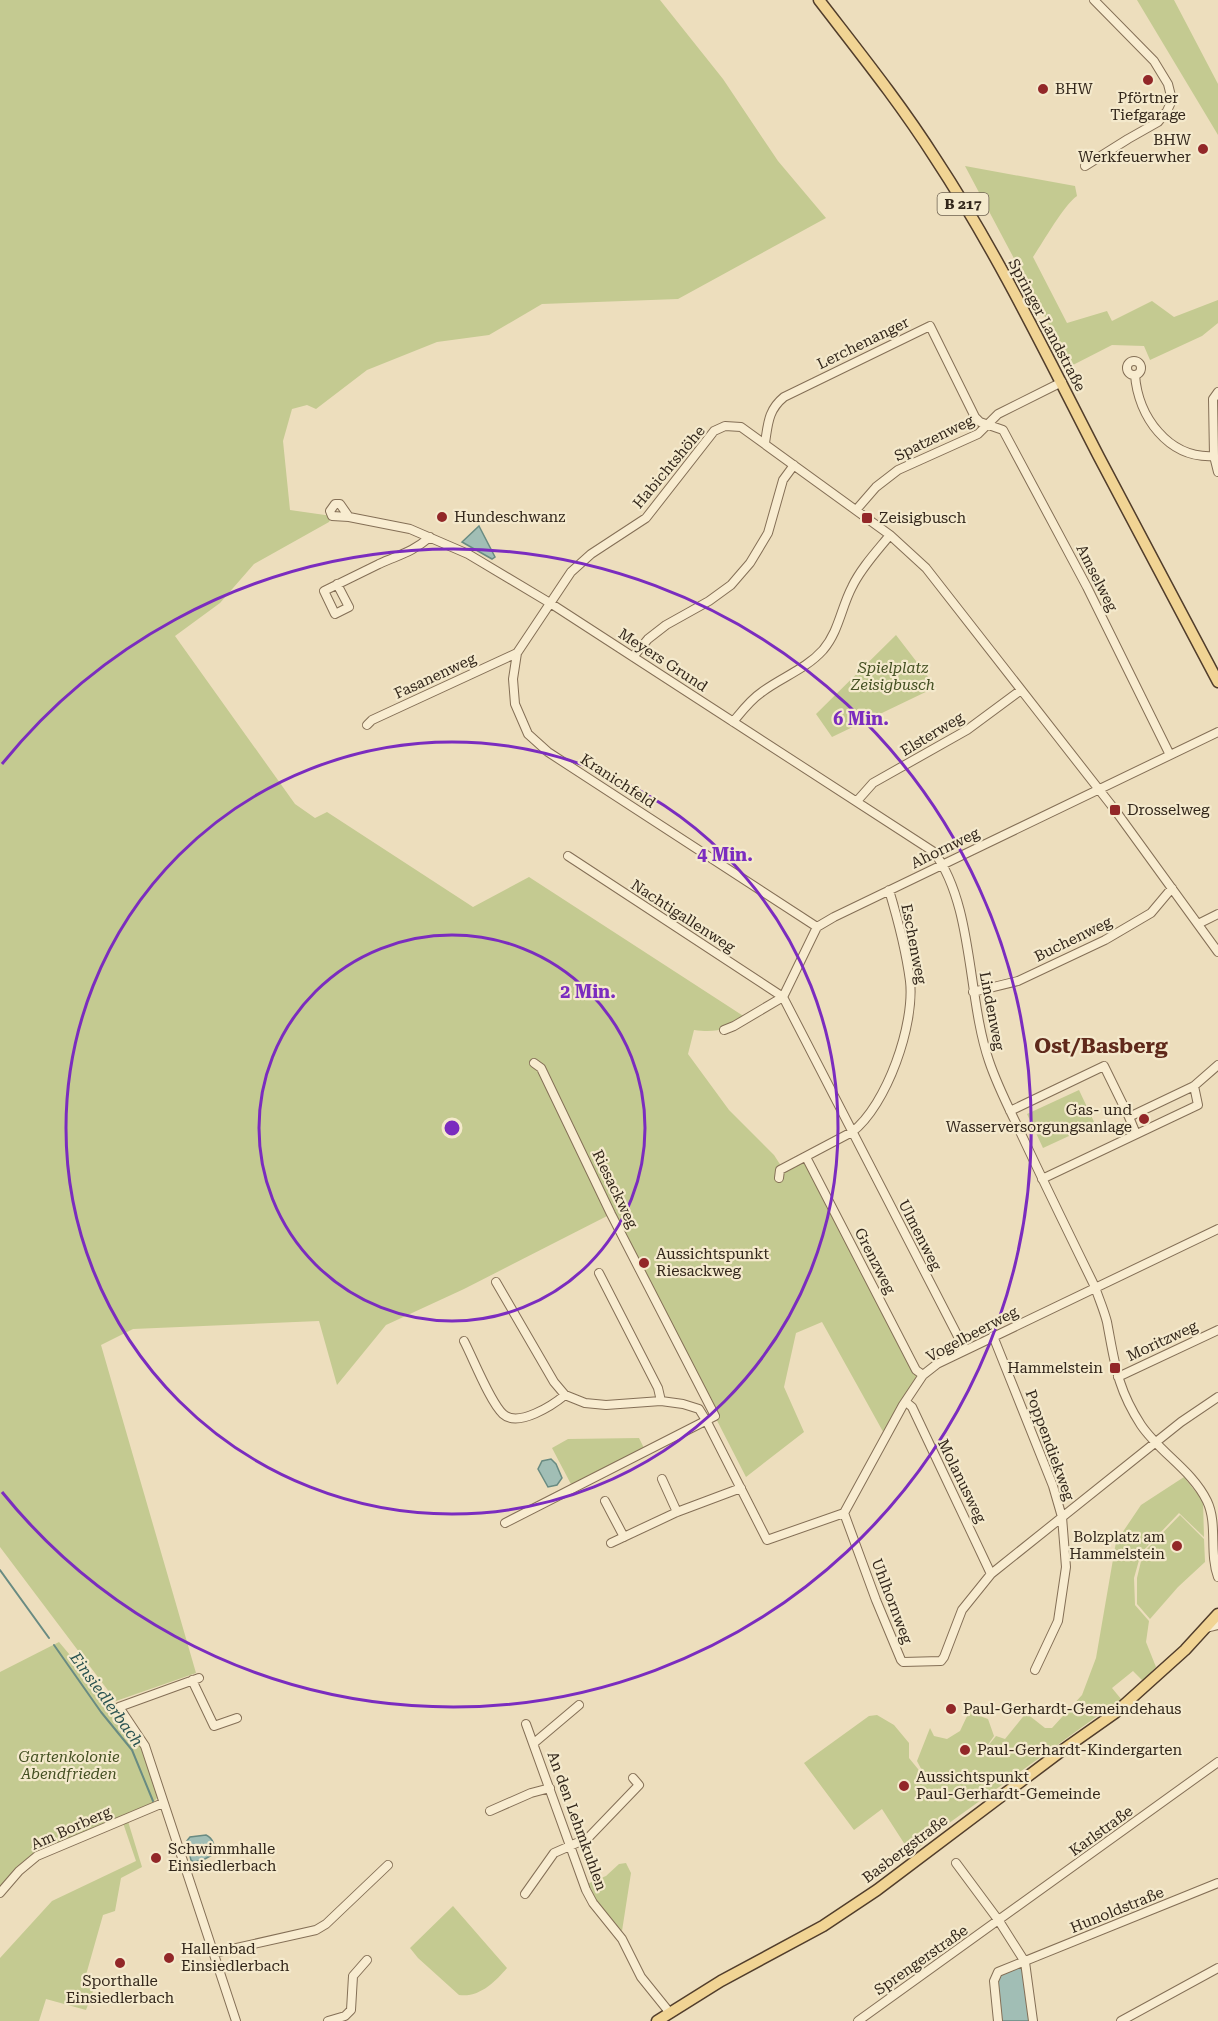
<svg xmlns="http://www.w3.org/2000/svg" width="1218" height="2021" font-family="'Roboto Serif',serif">
	<rect width="100%" height="100%" fill="#eddebd"/>
	<!-- green -->
	<path fill="#c4ca91" d="M0,0h660l63,79 55,82 48,57 -148,81 -136,5 -53,31 -52,7 -70,28 -51,39 -9,-4 -15,4 -9,32 7,69 42,6 -3,6 -75,42 -34,39 -45,33 120,168 20,14 12,-6 146,95 56,-30 219,142c-21,10 -31,14 -54,11l-6,24 41,56 45,45 9,14 23,-12 117,218 -37,62 -64,-115 -26,11 -12,54 20,45 -58,45 -135,-263 -147,75 -78,36 -49,60 -18,-64 -186,8 -32,16 95,328 -80,28 -116,-154z
		M1137,0h37l44,84v51z
		M965,166l110,20 2,10c-14,10 -33,45 -44,61l34,66 40,-12 5,10 40,-20 22,16 44,-17v23l-16,13 -52,24 -6,-14 -32,-1 -41,21z
		M896,635l40,52 -104,50 -16,-23z
		M1079,1090l16,34 -52,24 -16,-34z
		M639,1438l7,14 -73,36 -21,-40 16,-9z
		M1184,1477l19,24 1,36 -25,-24 -38,40 -7,25 1,27 14,16 -3,21 10,25 -13,14 -10,-10 -21,17 9,11 -176,127 -34,28 -29,-45 -28,21 -50,-67 65,-47 8,-1 17,10 15,18v15l18,22 -10,-19 13,-33 4,8 13,3 13,-8 9,-19 19,7 6,17 -11,16 13,-16 9,3 21,-26 19,15h7l30,-33 14,-37 20,-116 25,-37z
		M1180,1515l24,24 1,23 -27,25 -28,32 -13,-15v-26l6,-25z
		M59,1642l43,51 37,50 19,54 -12,13 -19,8 15,49 -21,11 -6,33 -12,4 -19,67 11,4 -9,24 -40,-11 -7,22h-39v-63l52,-57 84,-40 -14,-41 -85,36 -37,37v-221z
		M626,1863l5,10 -9,58 -27,-31 -8,-16 19,-8 13,-12z
		M453,1906l54,62c-12,14 -28,30 -48,27l-41,-37 -8,-10z"/>
	<!-- water -->
	<path fill="#a1beb5" stroke="#698b82" stroke-width="1.5" d="M479,526l16,31 -3,2 -30,-17z
		M551,1459l5,5 6,14 -5,7 -9,2 -10,-18 4,-8z
		M206,1835c7,3 10,12 8,19l-11,6 -9,2 -3,-2 -5,-18 4,-5z
		M1024,1966l8,55h-31l-4,-39 3,-8z"/>
	<g fill="none" stroke-linecap="round" stroke-linejoin="round">
		<!-- stream -->
		<path stroke="#698b82" stroke-width="2" d="M0,1570l49,68
			M54,1645l47,67 31,38 21,51"/>
		<defs>
			<path id="minor" d="M1085,166l43,-27 30,-17 9,-11 5,-11 -4,-16 -14,-23 -60,-61
				M1127 368a7 7 0 1 1 14 0a7 7 0 1 1-14 0Z
				M1135,375c3,41 33,84 79,81
				M1218,392l-5,7 1,57 4,16
				M765,443c3,-19 3,-33 19,-46l146,-71 45,91 5,5 23,8 84,157 83,168
				M856,510l20,-23 22,-17 80,-36 20,-20 64,-32
				M349,517l-17,-1 -2,-5 5,-7h5l9,13 61,12 58,25 82,49 384,249c40,54 33,145 55,209 9,27 23,53 35,79 23,49 47,98 71,147 4,12 9,23 12,35 8,42 10,66 34,103 19,28 51,45 66,76 11,23 2,52 11,76
				M337,584l12,23 -14,7 -11,-23c18,-9 37,-18 55,-27 22,-10 32,-11 51,-27
				M633,657l15,-18 18,-14 43,-24 22,-16 19,-22 18,-30 15,-53 11,-15
				M733,722c9,-11 17,-22 29,-30 20,-15 44,-23 61,-42 16,-19 18,-42 29,-63 9,-19 25,-36 38,-52
				M367,725l5,-5 145,-67
				M857,801l16,-18 94,-53 54,-40
				M568,856l215,141 182,353
				M1198,924l20,-10
				M817,927l-269,-175 -20,-18 -13,-30 -2,-25 4,-26 54,-81 20,-18 55,-36 68,-87 11,-5 16,1 149,108 36,33 189,242 103,142
				M973,992l45,-11 87,-41 46,-27 21,-25
				M724,1030l10,-4 49,-29 34,-70 17,-10 384,-185
				M1010,1111l94,-45 25,51
				M1136,1134l-7,-17 65,-31 24,-21
				M806,1157l110,213 7,5
				M779,1178l1,-8 72,-38c35,-27 63,-108 58,-151 -4,-31 -12,-61 -21,-91
				M1042,1179l156,-74 -4,-19
				M599,1273l59,115 3,13
				M496,1282l58,100 11,13 20,8 21,2 55,-4 22,3 16,5 8,13 60,118 77,-27 59,-108 20,-30 14,-11 281,-135
				M993,1336l60,150 9,31 4,50 -8,54 -23,49
				M464,1341c9,17 26,61 39,73 15,14 50,-9 62,-19
				M1118,1377l100,-47
				M906,1402l6,5 79,167
				M662,1479l15,33
				M605,1501l19,36
				M844,1513l32,87 25,60 2,2 38,-1 3,-4 18,-47 29,-36 190,-152 37,-25
				M505,1523l210,-107 -104,-202 -70,-146 -7,-5
				M611,1543l66,-31 64,-24
				M1206,1628l12,-3
				M199,1678l-80,29 26,39 91,275
				M192,1680l22,46 23,-8
				M526,1724l60,166 7,13 29,36 19,38 29,36
				M534,1743l45,-38
				M490,1811l41,-18 19,-5
				M956,1863l43,58 26,41 8,59
				M0,1893l19,-22 18,-15 126,-53
				M525,1894l29,-41 34,-15 51,-53 -6,-7
				M214,1953l102,-23 10,-6 62,-59
				M328,2021l17,-5 6,-6 2,-34 14,-16
				M858,2021l360,-259
				M998,2021l-4,-40 4,-9 220,-89
				M1121,2021l97,-53"/>
			<path id="major" d="M819,0c40,52 81,103 116,158 62,94 112,198 164,299 39,75 80,150 119,225
				M657,2021l64,-40 102,-55 54,-36 187,-141 51,-36 70,-63 33,-36"/>
		</defs>
		<!-- minor casing -->
		<use href="#minor" stroke="#846f56" stroke-width="10"/>
		<!-- major casing -->
		<use href="#major" stroke="#513d2b" stroke-width="13"/>
		<!-- minor -->
		<use href="#minor" stroke="#f8ecd0" stroke-width="8"/>
		<!-- major -->
		<use href="#major" stroke="#f1d494" stroke-width="10"/>
	</g>
	<!-- distance rings -->
	<g fill="none" stroke="#7b2cbf" stroke-width="3">
		<circle cx="452" cy="1128" r="193"/>
		<circle cx="452" cy="1128" r="386"/>
		<path d="M2 764A579 579 0 1 1 2 1492"/>
	</g>
	<!-- markers -->
	<g fill="#922728" stroke="#f4e9cc" stroke-width="2">
		<circle cx="1148" cy="80" r="6"/>
		<circle cx="1043" cy="89" r="6"/>
		<circle cx="1203" cy="149" r="6"/>
		<circle cx="442" cy="517" r="6"/>
		<rect x="861" y="512" width="12" height="12" rx="3"/>
		<rect x="1109" y="804" width="12" height="12" rx="3"/>
		<circle cx="1144" cy="1119" r="6"/>
		<circle cx="644" cy="1263" r="6"/>
		<rect x="1109" y="1362" width="12" height="12" rx="3"/>
		<circle cx="1177" cy="1546" r="6"/>
		<circle cx="951" cy="1709" r="6"/>
		<circle cx="965" cy="1750" r="6"/>
		<circle cx="904" cy="1786" r="6"/>
		<circle cx="156" cy="1858" r="6"/>
		<circle cx="169" cy="1958" r="6"/>
		<circle cx="120" cy="1963" r="6"/>
	</g>
	<g text-anchor="middle" stroke-width="4.5" stroke-linejoin="round" paint-order="stroke">
		<!-- shield labels -->
		<rect fill="#f4e9cc" stroke="#6d6150" stroke-width="1.5" x="937.5" y="193" width="51" height="22" rx="4.5"/>
		<g font-size="14" font-weight="bold" fill="#33271b">
			<text x="963" y="209">B 217</text>
		</g>
		<!-- poi labels -->
		<g font-size="15" fill="#33271b" stroke="#f4e9cc" text-anchor="start">
			<text x="1055" y="94">BHW</text>
			<text x="1148" y="103" text-anchor="middle">Pförtner<tspan x="1148" dy="17">Tiefgarage</tspan></text>
			<text x="1191" y="145" text-anchor="end">BHW<tspan x="1191" dy="17">Werkfeuerwher</tspan></text>
			<text x="454" y="522">Hundeschwanz</text>
			<text x="879" y="523">Zeisigbusch</text>
			<text x="1127" y="815">Drosselweg</text>
			<text x="1132" y="1115" text-anchor="end">Gas- und<tspan x="1132" dy="17">Wasserversorgungsanlage</tspan></text>
			<text x="656" y="1259">Aussichtspunkt<tspan x="656" dy="17">Riesackweg</tspan></text>
			<text x="1103" y="1373" text-anchor="end">Hammelstein</text>
			<text x="1165" y="1542" text-anchor="end">Bolzplatz am<tspan x="1165" dy="17">Hammelstein</tspan></text>
			<text x="963" y="1714">Paul-Gerhardt-Gemeindehaus</text>
			<text x="977" y="1755">Paul-Gerhardt-Kindergarten</text>
			<text x="916" y="1782">Aussichtspunkt<tspan x="916" dy="17">Paul-Gerhardt-Gemeinde</tspan></text>
			<text x="168" y="1854">Schwimmhalle<tspan x="168" dy="17">Einsiedlerbach</tspan></text>
			<text x="181" y="1954">Hallenbad<tspan x="181" dy="17">Einsiedlerbach</tspan></text>
			<text x="120" y="1986" text-anchor="middle">Sporthalle<tspan x="120" dy="17">Einsiedlerbach</tspan></text>
		</g>
		<!-- street labels -->
		<g font-size="15" fill="#33271b" stroke="#f4e9cc">
			<text transform="translate(1047 325) rotate(62)" y="5">Springer Landstraße</text>
			<text transform="translate(863 343) rotate(-26)" y="5">Lerchenanger</text>
			<text transform="translate(934 438) rotate(-26)" y="5">Spatzenweg</text>
			<text transform="translate(669 467) rotate(-50)" y="5">Habichtshöhe</text>
			<text transform="translate(1097 578) rotate(63)" y="5">Amselweg</text>
			<text transform="translate(663 660) rotate(33)" y="5">Meyers Grund</text>
			<text transform="translate(435 676) rotate(-25)" y="5">Fasanenweg</text>
			<text transform="translate(932 734) rotate(-31)" y="5">Elsterweg</text>
			<text transform="translate(618 781) rotate(33)" y="5">Kranichfeld</text>
			<text transform="translate(945 848) rotate(-26)" y="5">Ahornweg</text>
			<text transform="translate(683 916) rotate(33)" y="5">Nachtigallenweg</text>
			<text transform="translate(1073 939) rotate(-26)" y="5">Buchenweg</text>
			<text transform="translate(914 944) rotate(79)" y="5">Eschenweg</text>
			<text transform="translate(992 1011) rotate(79)" y="5">Lindenweg</text>
			<text transform="translate(615 1189) rotate(64)" y="5">Riesackweg</text>
			<text transform="translate(920 1235) rotate(63)" y="5">Ulmenweg</text>
			<text transform="translate(875 1261) rotate(63)" y="5">Grenzweg</text>
			<text transform="translate(972 1334) rotate(-28)" y="5">Vogelbeerweg</text>
			<text transform="translate(1162 1341) rotate(-25)" y="5">Moritzweg</text>
			<text transform="translate(1050 1445) rotate(70)" y="5">Poppendiekweg</text>
			<text transform="translate(962 1481) rotate(64)" y="5">Molanusweg</text>
			<text transform="translate(892 1601) rotate(69)" y="5">Uhlhornweg</text>
			<text transform="translate(577 1821) rotate(70)" y="5">An den Lehmkuhlen</text>
			<text transform="translate(71 1828) rotate(-24)" y="5">Am Borberg</text>
			<text transform="translate(1101 1831) rotate(-36)" y="5">Karlstraße</text>
			<text transform="translate(905 1849) rotate(-37)" y="5">Basbergstraße</text>
			<text transform="translate(1117 1910) rotate(-22)" y="5">Hunoldstraße</text>
			<text transform="translate(921 1960) rotate(-35)" y="5">Sprengerstraße</text>
		</g>
		<!-- park labels -->
		<g font-size="15" font-style="italic" fill="#445022" stroke="#f4e9cc">
			<text x="893" y="673">Spielplatz<tspan x="893" dy="17">Zeisigbusch</tspan></text>
			<text x="69" y="1762">Gartenkolonie<tspan x="69" dy="17">Abendfrieden</tspan></text>
		</g>
		<!-- water labels -->
		<g font-size="16" font-style="italic" fill="#2a5351" stroke="#f4e9cc">
			<text transform="translate(107 1699) rotate(54)" y="6">Einsiedlerbach</text>
		</g>
		<!-- district labels -->
		<g font-size="21" font-weight="bold" fill="#5f291b" stroke="#f4e9cc">
			<text x="1101" y="1053">Ost/Basberg</text>
		</g>
	</g>
	<circle cx="452" cy="1128" r="9" fill="#7b2cbf" stroke="#f4e9cc" stroke-width="3"/>
	<g font-size="18" text-anchor="middle" font-weight="bold" fill="#7b2cbf" stroke="#f4e9cc" stroke-width="4.5" stroke-linejoin="round" paint-order="stroke">
		<text x="861" y="725">6 Min.</text>
		<text x="725" y="861">4 Min.</text>
		<text x="588" y="998">2 Min.</text>
	</g>
</svg>
